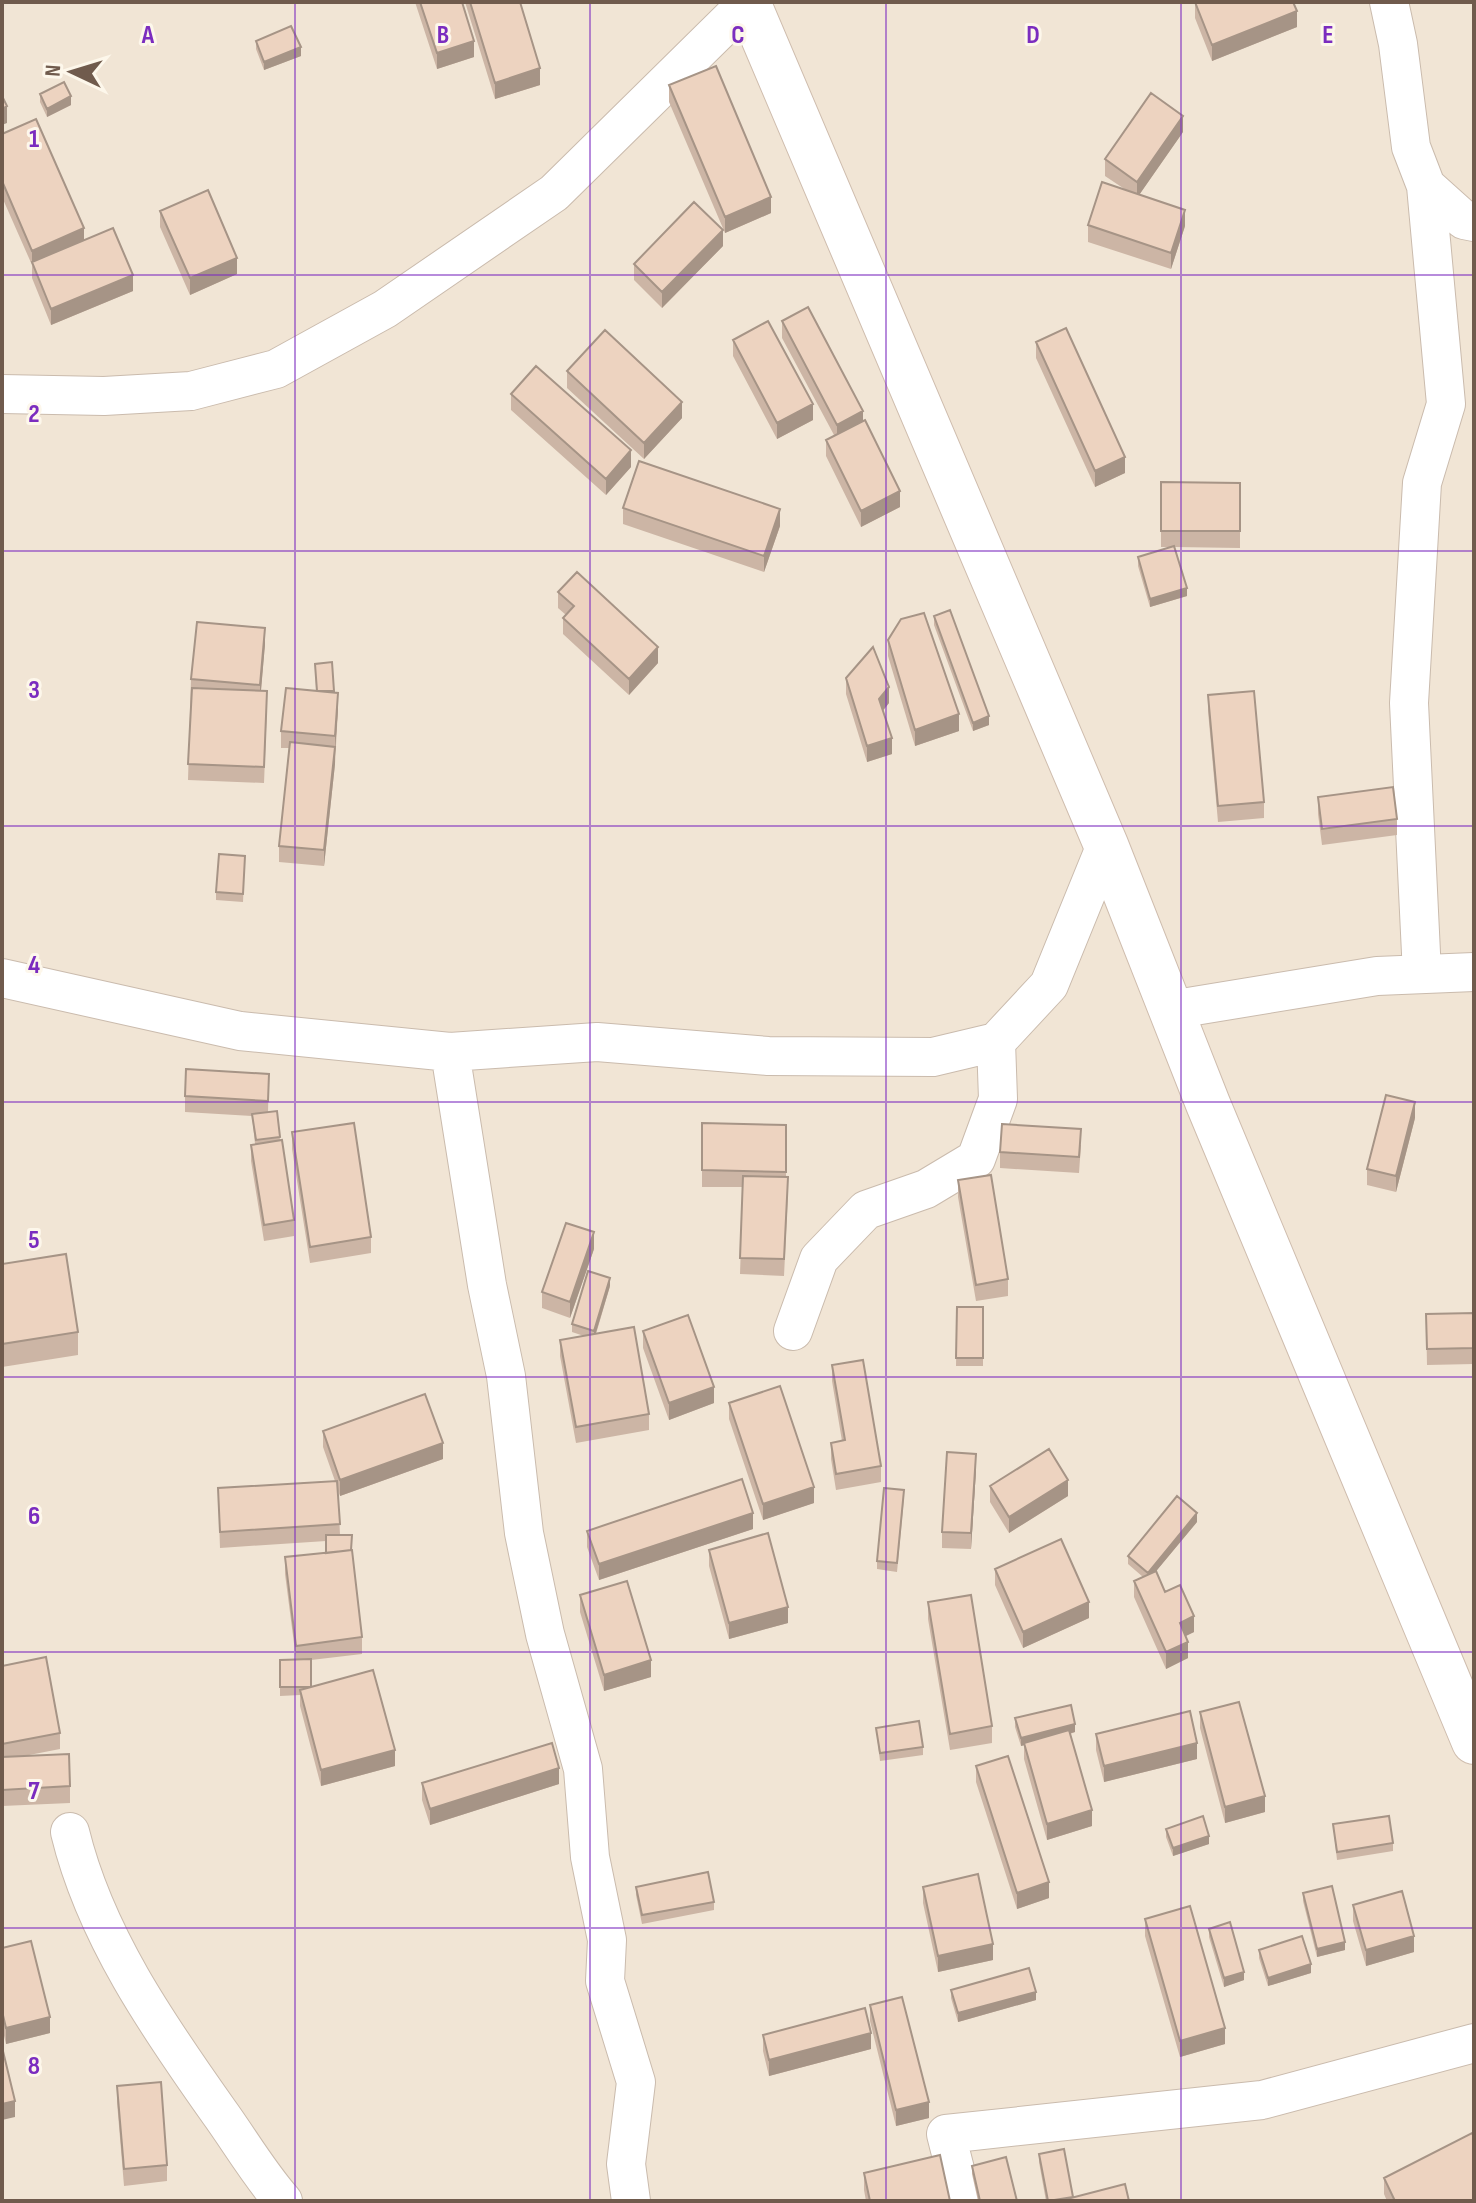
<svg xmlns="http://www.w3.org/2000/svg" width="1476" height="2203" font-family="'Sofia Sans Condensed',sans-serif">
	<rect width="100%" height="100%" fill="#faf3e6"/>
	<!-- residential -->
	<path fill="#f1e5d5" d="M2,2h1472v2199h-1472z"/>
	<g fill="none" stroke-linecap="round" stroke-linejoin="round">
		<defs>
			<path id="street" d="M1389,2l9,42 13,103 15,39 20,218 -24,79 -13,220 13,271
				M1426,186l38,34 10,2
				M2,394l102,2 87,-5 85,-22 109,-60 169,-116 194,-191
				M2,978l238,53 210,21 147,-10 171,14 165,1 63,-15 53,-57 57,-140
				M1170,1010l207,-34 97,-4
				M450,1052l37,233 19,91 18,157 21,101 38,135 7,88 17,83 -2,41 31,101 -10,82 5,37
				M793,1331l26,-72 47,-49 60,-21 50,-30 22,-60 -2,-57
				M70,1832c25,103 88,194 149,280 21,29 40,62 64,89
				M963,2201l-17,-67 316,-34 212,-57"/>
			<path id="secondary" d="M748,2l358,843 102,259 266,638"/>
		</defs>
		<!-- street casing -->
		<use href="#street" stroke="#cabbad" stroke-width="40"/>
		<!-- secondary casing -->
		<use href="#secondary" stroke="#cfbdae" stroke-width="46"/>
		<!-- street -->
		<use href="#street" stroke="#fff" stroke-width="38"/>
		<!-- secondary -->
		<use href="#secondary" stroke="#fff" stroke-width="44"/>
	</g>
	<!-- wall -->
	<path fill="#ccb5a5" d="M415,2h47l12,55 -37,12z
		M465,2h55l20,83 -45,14z
		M1195,2l102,25 -85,34 -17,-43z
		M256,41l45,15 -37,14 -8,-21z
		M669,85l102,128 -46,20 -56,-131z
		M40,94l31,11 -24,12 -7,-15z
		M1183,132l-44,63 46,31 -14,43 -83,-27v-17l38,-35 -21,-14v-17z
		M2,134l82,106 49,51 -82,34 -19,-47v-13l-30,-68z
		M160,211l77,63 -47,21 -30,-68z
		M723,246l-61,62 -28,-28v-16z
		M782,321l81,100 37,86 -39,20 -35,-71v-16l8,-5 -52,-97z
		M733,340l80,80 -36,19 -44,-83z
		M1036,342l89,131 -30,14 -59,-129z
		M567,371l115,47 -38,41 -77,-71z
		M511,394l120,73 -25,28 -95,-85z
		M1161,482l79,1v65l-65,-1 12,49 -37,11 -12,-41v-9l32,-10h-9z
		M623,508l157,18 -16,46 -141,-48z
		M558,592l100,71 -29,32 -66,-61v-16l3,-3 -8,-7z
		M934,616l55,109 -16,6 -39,-106z
		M888,640l71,91 -44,15 -27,-90z
		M265,644l-4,47 6,16 -3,76 -76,-3 3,-101z
		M332,662l2,30 4,17 -3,55 -11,102 -45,-4v-16l10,-98h-8v-17l35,-40 -1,-27z
		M846,678l43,25 -6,8 9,43 -25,8 -21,-68z
		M1208,695l56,107v16l-46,4 -10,-111z
		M1318,797l79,22v16l-75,10 -4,-31z
		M245,856l-2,46 -27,-2v-8z
		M269,1074l-1,38 9,-1 3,29 14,80v16l-30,5 -13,-80v-16l4,-1 -3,-28 -67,-4v-16z
		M1415,1118l-19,74 -29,-7v-16z
		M702,1123l84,2v52l2,16 -4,83 -44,-2 3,-87h-41z
		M292,1132l79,105v16l-61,10 -18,-114z
		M1081,1145l-2,28 -79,-5v-16z
		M958,1180l50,99v17l-32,5 -18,-104z
		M594,1249l-24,69 -28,-10v-16z
		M2,1264l76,68v23l-76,12z
		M610,1286l-14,48 53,80v16l-73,13 -16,-87v-16l24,-4 -12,-4v-8z
		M957,1307h26v59h-27z
		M1474,1313v51l-47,1 -1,-51z
		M643,1331l71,72 -45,17 -26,-72z
		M832,1365l49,101v16l-45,8 -5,-31v-16l11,-2 -10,-60z
		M729,1403l85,100 -51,17 -34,-101z
		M323,1431l120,28 -103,37 -2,-5 2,44 12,15 10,87v17l-51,6v27l84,79 -74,20 -21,-80v-11l-20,1v-36l16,-1 -11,-85v-17l41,-4v-12l-106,7 -2,-60 117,-7 -12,-34z
		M976,1470l-5,79 -29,-1v-16z
		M990,1486l78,10 -59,37 -19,-31z
		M904,1498l-7,74 -20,-3v-8z
		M1197,1522l-41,49 9,21 29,40 -9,4 3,22 -22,11 -32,-72v-16l9,-4 -15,-13v-8z
		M753,1529l-154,51 -12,-33v-16z
		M709,1550l79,73 -59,16 -20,-73z
		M995,1569l94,49 -66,30 -28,-63z
		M580,1595l71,82 -47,14 -24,-79z
		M928,1602l64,124v17l-42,7 -22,-131z
		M2,1666l58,67v16l-36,7 46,30v17l-68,3z
		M1200,1712l65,100 -40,11 -25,-95z
		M1015,1718l60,14 -5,2 22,92 -45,14 -23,-81v-14l-3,1 -6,-19z
		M876,1728l47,19v8l-43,6z
		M1096,1734l101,25 -93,23 -8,-32z
		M976,1766l73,132 -32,11 -41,-127z
		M422,1783l137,1 -129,41 -8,-25z
		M1333,1824l60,19v8l-56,9z
		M1166,1829l43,15 -36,12 -7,-19z
		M636,1887l78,15v8l-72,14 -6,-29z
		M923,1887l70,73 -55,12 -15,-69z
		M1303,1893l42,57 -28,7 -14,-56z
		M1353,1905l61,47 -48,14 -13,-45z
		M1145,1919l80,125 -45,13 -35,-121z
		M1209,1929l35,51 -20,7 -15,-50z
		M2,1948l48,85 -44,11 -4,-17z
		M1259,1950l52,23 -43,13 -9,-28z
		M951,1990l85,10 -78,22 -7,-24z
		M870,2005l59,113 -33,8 -26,-105z
		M763,2035l108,14 -102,27 -6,-25z
		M117,2086l50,79v16l-43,5 -7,-84z
		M1039,2154l34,43 56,4h-83l-7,-39z
		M972,2166l45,35h-39l-6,-27z
		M864,2173l86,28h-84l-2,-11z
		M1384,2178l90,23h-87l-3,-7z"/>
	<!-- shaded-wall -->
	<path fill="#a69486" d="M1297,11v16l-85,34v-16z
		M474,41v16l-37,12v-16z
		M301,47v9l-37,14v-8z
		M540,68v17l-45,14v-16z
		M71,96v9l-24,12v-8z
		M7,106v17l-5,2v-16z
		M1183,116v16l-46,66v-16z
		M771,197v16l-46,20v-16z
		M1185,210v16l-14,43v-16z
		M84,228v17l-52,19v-13z
		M723,230v16l-61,62v-16z
		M237,258v16l-47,21v-17z
		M133,275v16l-82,34v-16z
		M682,402v16l-38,41v-16z
		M813,404v16l-36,19v-16z
		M863,411v16l-26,14v-16z
		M631,450v17l-25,28v-16z
		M1125,457v16l-30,14v-16z
		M900,491v16l-39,20v-16z
		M780,509v17l-16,46v-16z
		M1187,588v8l-37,11v-8z
		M265,628v16l-5,57v-16z
		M658,647v16l-29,32v-16z
		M889,687v16l-10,12v-16z
		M338,693v16l-3,43v-16z
		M959,714v17l-44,15v-16z
		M989,716v9l-16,6v-8z
		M892,738v16l-25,8v-16z
		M335,747v17l-11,102v-16z
		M1415,1102v16l-19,74v-16z
		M594,1232v17l-24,69v-16z
		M610,1278v8l-16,53v-8z
		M714,1387v16l-45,17v-17z
		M443,1443v16l-103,37v-16z
		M976,1454v16l-5,79v-16z
		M1068,1480v16l-59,37v-16z
		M814,1487v16l-51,17v-16z
		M753,1513v16l-154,51v-16z
		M1197,1513v9l-49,59v-8z
		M1089,1602v16l-66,30v-16z
		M788,1607v16l-59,16v-16z
		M1194,1616v16l-14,7v-16z
		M1188,1642v16l-22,11v-17z
		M651,1660v17l-47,14v-16z
		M1075,1724v8l-54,14v-8z
		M1197,1743v16l-93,23v-16z
		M395,1750v16l-74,20v-16z
		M559,1768v16l-129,41v-16z
		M1265,1796v16l-40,11v-16z
		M1092,1810v16l-45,14v-16z
		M1209,1836v8l-36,12v-8z
		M1049,1882v16l-32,11v-16z
		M1414,1936v16l-48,14v-16z
		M1345,1942v8l-28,7v-8z
		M993,1944v16l-55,12v-16z
		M1311,1964v9l-43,13v-8z
		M1244,1972v8l-20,7v-9z
		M1036,1992v8l-78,22v-9z
		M50,2017v16l-44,11v-16z
		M1225,2028v16l-45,13v-16z
		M871,2033v16l-102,27v-16z
		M15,2101v16l-13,3v-16z
		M929,2102v16l-33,8v-16z"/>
	<!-- building -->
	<path fill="#edd3c0" stroke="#a69486" stroke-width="2" d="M420,2h42l12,39 -37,12z
		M470,2h50l20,66 -45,15z
		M1195,2h98l4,9 -85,34z
		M291,26l10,21 -37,15 -8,-21z
		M716,66l55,131 -46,20 -56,-132z
		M64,82l7,14 -24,13 -7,-15z
		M1151,93l32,23 -46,66 -32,-23z
		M2,96l5,10 -5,3z
		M36,119l48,109 -52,23 -30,-70v-47z
		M1102,182l83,28 -14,43 -83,-28z
		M208,190l29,68 -47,20 -30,-67z
		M694,202l29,28 -61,62 -28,-28z
		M113,228l20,47 -82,34 -19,-47z
		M808,307l55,104 -26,14 -55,-104z
		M768,321l45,83 -36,19 -44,-83z
		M1066,328l59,129 -30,14 -59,-129z
		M605,330l77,72 -38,41 -77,-72z
		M536,366l95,84 -25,29 -95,-85z
		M865,420l35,71 -39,20 -35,-71z
		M639,461l141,48 -16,47 -141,-48z
		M1161,482l79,1v48h-79z
		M1174,546l13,42 -37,11 -12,-42z
		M577,572l81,75 -29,32 -66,-61 11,-12 -16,-14z
		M950,610l39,106 -16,7 -39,-107z
		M924,613l35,101 -44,16 -27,-90 13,-21z
		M197,622l68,6 -5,57 -69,-6z
		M873,647l16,40 -10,12 13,39 -25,8 -21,-68z
		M332,662l2,29h-17l-2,-27z
		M192,688l75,3 -3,76 -76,-3z
		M286,688l52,5 -3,43 -54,-5z
		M1254,691l10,111 -46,4 -10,-111z
		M290,742l45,5 -11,103 -45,-4z
		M1393,787l4,32 -75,10 -4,-32z
		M219,854l26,2 -2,38 -27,-2z
		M186,1069l83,5 -1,27 -83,-5z
		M1386,1095l29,7 -19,74 -29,-7z
		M277,1111l3,26 -24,3 -4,-26z
		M354,1123l17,114 -61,10 -18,-115z
		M702,1123l84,2v47l-84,-2z
		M1002,1124l79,5 -2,28 -79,-5z
		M282,1140l12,80 -30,5 -13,-80z
		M991,1175l17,104 -32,6 -18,-105z
		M743,1176l45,1 -4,82 -44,-1z
		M566,1223l28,9 -24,70 -28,-10z
		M66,1254l12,78 -76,12v-80z
		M588,1271l22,7 -16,53 -22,-7z
		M957,1307h26v51h-27z
		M1474,1313v35l-47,1 -1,-35z
		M688,1315l26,72 -45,16 -26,-72z
		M634,1327l15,87 -73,13 -16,-87z
		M863,1360l18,106 -45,8 -5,-31 14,-3 -13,-75z
		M780,1386l34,101 -51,17 -34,-101z
		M425,1394l18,49 -103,37 -17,-49z
		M1049,1449l19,31 -59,37 -19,-31z
		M947,1452l29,2 -5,79 -29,-1z
		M742,1479l11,34 -154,51 -12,-33z
		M337,1481l3,43 -120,8 -2,-44z
		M884,1488l20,2 -7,73 -20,-2z
		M1177,1496l20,17 -49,60 -20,-17z
		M768,1533l20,74 -59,16 -20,-73z
		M326,1535h26l-1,15 -25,3z
		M1061,1539l28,63 -66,30 -28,-63z
		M352,1550l10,87 -66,9 -11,-89z
		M1156,1571l9,21 15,-7 14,31 -14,7 8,19 -22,10 -32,-71z
		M627,1581l24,79 -47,15 -24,-80z
		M971,1595l21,131 -42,8 -22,-132z
		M46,1657l14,76 -58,11v-78z
		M311,1659v28h-31v-27z
		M373,1670l22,80 -74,20 -21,-80z
		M1239,1702l26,94 -40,11 -25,-95z
		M1071,1705l4,19 -54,14 -6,-20z
		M1190,1711l7,32 -93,23 -8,-32z
		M919,1721l4,26 -43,6 -4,-25z
		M1069,1730l23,80 -45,14 -23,-81z
		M552,1743l7,25 -129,41 -8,-26z
		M69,1754l1,32 -68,4v-33z
		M1008,1756l41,126 -32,11 -41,-127z
		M1203,1816l6,20 -36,12 -7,-19z
		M1389,1816l4,27 -56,9 -4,-28z
		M708,1872l6,30 -72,13 -6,-28z
		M978,1874l15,70 -55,12 -15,-69z
		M1332,1886l13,56 -28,7 -14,-56z
		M1402,1891l12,45 -48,14 -13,-45z
		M1190,1906l35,122 -45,13 -35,-122z
		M1230,1922l14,50 -20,6 -15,-49z
		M1302,1936l9,28 -43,14 -9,-28z
		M31,1941l19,76 -44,11 -4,-17v-63z
		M1029,1968l7,24 -78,21 -7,-23z
		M902,1997l27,105 -33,8 -26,-105z
		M865,2008l6,25 -102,27 -6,-25z
		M2,2047l13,54 -13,3z
		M161,2082l6,83 -43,4 -7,-83z
		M1472,2133l2,4v64h-79l-11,-23z
		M1064,2149l9,48 -25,4 -9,-47z
		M940,2155l10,46h-80l-6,-28z
		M1006,2157l11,44h-37l-8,-35z
		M1125,2184l4,17h-66v-1z"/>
	<!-- grid -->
	<path fill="none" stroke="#7b2cbf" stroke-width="2" stroke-opacity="0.55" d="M295,2v2199M590,2v2199M886,2v2199M1181,2v2199M2,275h1472M2,551h1472M2,826h1472M2,1102h1472M2,1377h1472M2,1652h1472M2,1928h1472"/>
	<g font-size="26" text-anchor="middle" font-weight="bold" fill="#7b2cbf" stroke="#fdf7eb" stroke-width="6" stroke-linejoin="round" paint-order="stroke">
		<text x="148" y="43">A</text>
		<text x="443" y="43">B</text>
		<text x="738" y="43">C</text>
		<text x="1033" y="43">D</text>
		<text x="1328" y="43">E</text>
		<text x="34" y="147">1</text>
		<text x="34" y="422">2</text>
		<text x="34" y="698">3</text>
		<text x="34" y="973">4</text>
		<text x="34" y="1248">5</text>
		<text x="34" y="1524">6</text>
		<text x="34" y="1799">7</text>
		<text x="34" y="2074">8</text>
	</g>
	<!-- border -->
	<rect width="1476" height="2203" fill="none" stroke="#705b4d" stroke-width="8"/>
	<!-- north arrow -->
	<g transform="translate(72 72) rotate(274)" stroke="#fdf7eb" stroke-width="6" paint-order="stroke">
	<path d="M0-6L14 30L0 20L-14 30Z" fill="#705b4d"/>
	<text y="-12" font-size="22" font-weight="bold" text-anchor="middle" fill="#705b4d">N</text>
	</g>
</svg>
